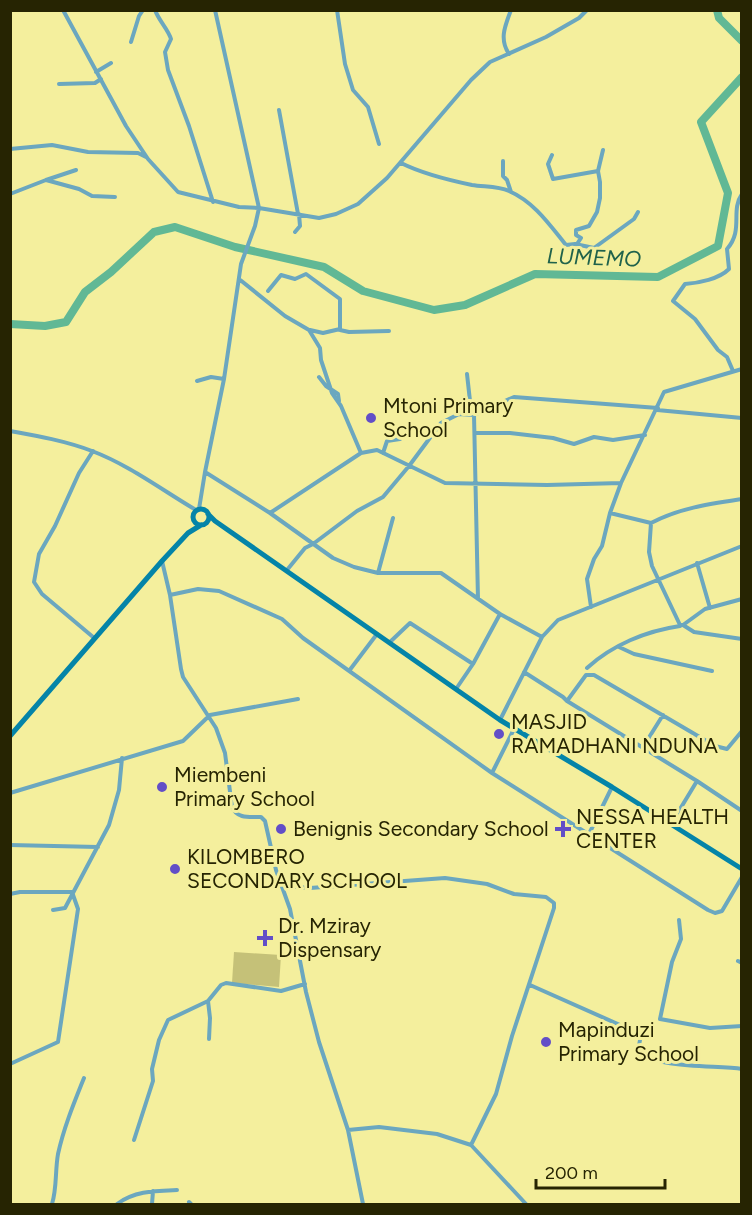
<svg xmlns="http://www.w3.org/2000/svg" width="752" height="1215" font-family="Figtree,sans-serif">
	<rect width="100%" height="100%" fill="#f4ef9d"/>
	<!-- park -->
	<path fill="#c5c178" d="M234,952l47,3 -2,32 -47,-4z"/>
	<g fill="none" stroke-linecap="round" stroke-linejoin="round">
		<!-- river -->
		<path stroke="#61b895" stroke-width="8" d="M717,10l2,8 23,23
			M10,324l35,2 21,-4 19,-30 26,-20 43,-40 21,-5 60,20 89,20 39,24 71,19 31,-5 70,-31 123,3 60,-31 10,-53 -27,-71 41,-45"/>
		<!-- minor -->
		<path stroke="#6ba7bf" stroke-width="4" d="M63,10l63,116 22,33 30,33 61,15 20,1 60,10 17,-4 22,-10 29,-26 84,-98 19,-18 56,-25 33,-19 8,-8
			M155,10c4,11 13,19 16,29l-6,13 3,18 21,56 24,76
			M337,10l8,54 8,26 15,17 11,37
			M131,42l8,-26 4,-6
			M509,54c-10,-15 -4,-28 2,-44
			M96,72l15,-9
			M59,84l36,-1 6,-4
			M279,110l19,104
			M10,149l42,-4 36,7 50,1 8,4
			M552,155l-4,9 5,15 45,-8
			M503,161v15l4,4 4,12
			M401,163c22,11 47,17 71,22 12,2 26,1 37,6 25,11 40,33 57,54l9,-1 19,4 40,-29 4,-7
			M46,180l30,-10
			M10,194l36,-14 33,9 13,7 23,1
			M295,232l5,-6 -1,-12
			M577,244l4,-6 -5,-3v-5l13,-4 8,-14 3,-14v-16l-2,-11 5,-21
			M239,279l46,37 24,14 11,18 1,12 11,33 9,13 20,47
			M268,291l13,-16 14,4 11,-5 34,25v31l9,2 40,-1
			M310,330l13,3 17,-4
			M733,371l-6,-14 -9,-7 -23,-31 -22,-18 12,-17c14,-1 34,-5 44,-15l-2,-20c17,-19 3,-38 15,-55
			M319,377l7,9 12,8 1,7
			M197,381l14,-4 13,2
			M657,410l85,8
			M10,431c28,5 56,10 82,20 37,14 70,39 104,59
			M475,433h35l43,5 21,6 20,-7 19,3 32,-5
			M93,451l-14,22 -24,53 -16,28 -5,28 8,12 51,43
			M383,453l4,-12 13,-2
			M205,472l65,41 63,45 21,9 24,6h63l59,41
			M199,509l6,-37 19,-93 17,-115 14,-38 4,-18 -44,-198
			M270,513l91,-60 16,-3 68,33 102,2 74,-2
			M610,513l41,10c29,-15 58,-19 91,-24
			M651,523l-2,29 3,14 28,59h3l11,7 48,7
			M162,561l8,34 11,74 2,8 33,51 9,25 7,54c5,12 17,10 29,10l4,4 11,49 14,39 16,83 13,50 29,88 15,74
			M697,563l13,45
			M287,570l18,-22 8,-4 44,-33 26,-14 26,-31 32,-43 18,-9 15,1 -3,-5 -4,-36
			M378,573l15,-55
			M170,595l28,-6 21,2 63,28 21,19 189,135 216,137 7,3 7,-2 20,-34
			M478,599l-4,-184 40,-18 144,11
			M591,607l-4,-28 7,-20 8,-13 8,-33 11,-30 43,-91 78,-23
			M683,625l22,-16 37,-10
			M542,637l16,-17 184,-74
			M390,642l20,-19 63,41
			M619,647l15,7 78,17
			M587,668c25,-23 59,-37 93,-42
			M349,671l28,-37
			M524,672l39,25 4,4 130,80 45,30
			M456,689l17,-25 27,-50 42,23 -42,83
			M567,701l19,-26h8l121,71 12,3 15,-18
			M643,747l20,-32
			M492,773l22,-44
			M10,793l173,-52 27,-26 88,-16
			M671,824l26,-43
			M589,834l23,-47
			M10,845l88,2
			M282,886l28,2 135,-10 42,6 27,10 32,3 8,6v5l-42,128 -16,58 -25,51
			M10,894l10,-2h52l6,17 -20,133 -48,22
			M53,910l12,-2 44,-83 10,-35 3,-32
			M679,920l2,19 -9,23 -12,57 50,9 32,-2
			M738,961l4,2
			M530,985l108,48 2,7 -2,11c19,18 77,14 104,18
			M208,1001l2,17 -1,21
			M348,1130l31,-3 58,7 34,11 55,59
			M134,1140l19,-59 -1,-12 7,-29 9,-20 40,-19 13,-16 5,-2 55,8 24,-7
			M189,1202l2,2
			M52,1204c5,-16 3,-33 6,-50 6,-27 16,-51 26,-76
			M117,1204c18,-13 37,-13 60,-14
			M152,1204l1,-13"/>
		<!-- secondary -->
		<path stroke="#0484a8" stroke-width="5" d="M193 517a8 8 0 1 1 16 0a8 8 0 1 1-16 0Z
			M208,514l7,7 285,199 112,67 130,82
			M10,736l152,-175 26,-28 13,-8"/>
	</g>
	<!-- markers -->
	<g fill="#624ec7" stroke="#f4ef9d" stroke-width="2">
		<circle cx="371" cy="418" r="6"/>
		<circle cx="499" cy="734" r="6"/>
		<circle cx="162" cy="787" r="6"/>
		<circle cx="281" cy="829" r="6"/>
		<path d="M560 820h6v6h6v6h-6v6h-6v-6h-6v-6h6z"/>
		<circle cx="175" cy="869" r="6"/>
		<path d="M262 929h6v6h6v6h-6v6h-6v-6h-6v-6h6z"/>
		<circle cx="546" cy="1042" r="6"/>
	</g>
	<g text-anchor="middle" stroke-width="6" stroke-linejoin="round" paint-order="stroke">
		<!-- poi labels -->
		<g font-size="21" fill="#262402" stroke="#f4ef9d" text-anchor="start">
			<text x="383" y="413">Mtoni Primary<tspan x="383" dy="24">School</tspan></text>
			<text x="511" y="729">MASJID<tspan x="511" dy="24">RAMADHANI NDUNA</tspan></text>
			<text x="174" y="782">Miembeni<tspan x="174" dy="24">Primary School</tspan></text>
			<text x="576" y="824">NESSA HEALTH<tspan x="576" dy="24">CENTER</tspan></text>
			<text x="293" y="836">Benignis Secondary School</text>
			<text x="187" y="864">KILOMBERO<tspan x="187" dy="24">SECONDARY SCHOOL</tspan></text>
			<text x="278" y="933">Dr. Mziray<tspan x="278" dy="24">Dispensary</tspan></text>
			<text x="558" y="1037">Mapinduzi<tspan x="558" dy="24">Primary School</tspan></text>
		</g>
		<!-- water labels -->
		<g font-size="22" font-style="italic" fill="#20624b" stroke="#f4ef9d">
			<text transform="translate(594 257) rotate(2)" y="8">LUMEMO</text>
		</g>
	</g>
	<!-- border -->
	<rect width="752" height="1215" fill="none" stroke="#262402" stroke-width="24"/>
	<!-- scale -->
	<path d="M536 1179v9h129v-9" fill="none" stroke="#262402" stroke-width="3"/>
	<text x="545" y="1179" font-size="18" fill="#262402" stroke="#f4ef9d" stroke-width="4.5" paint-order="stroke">200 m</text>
</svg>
